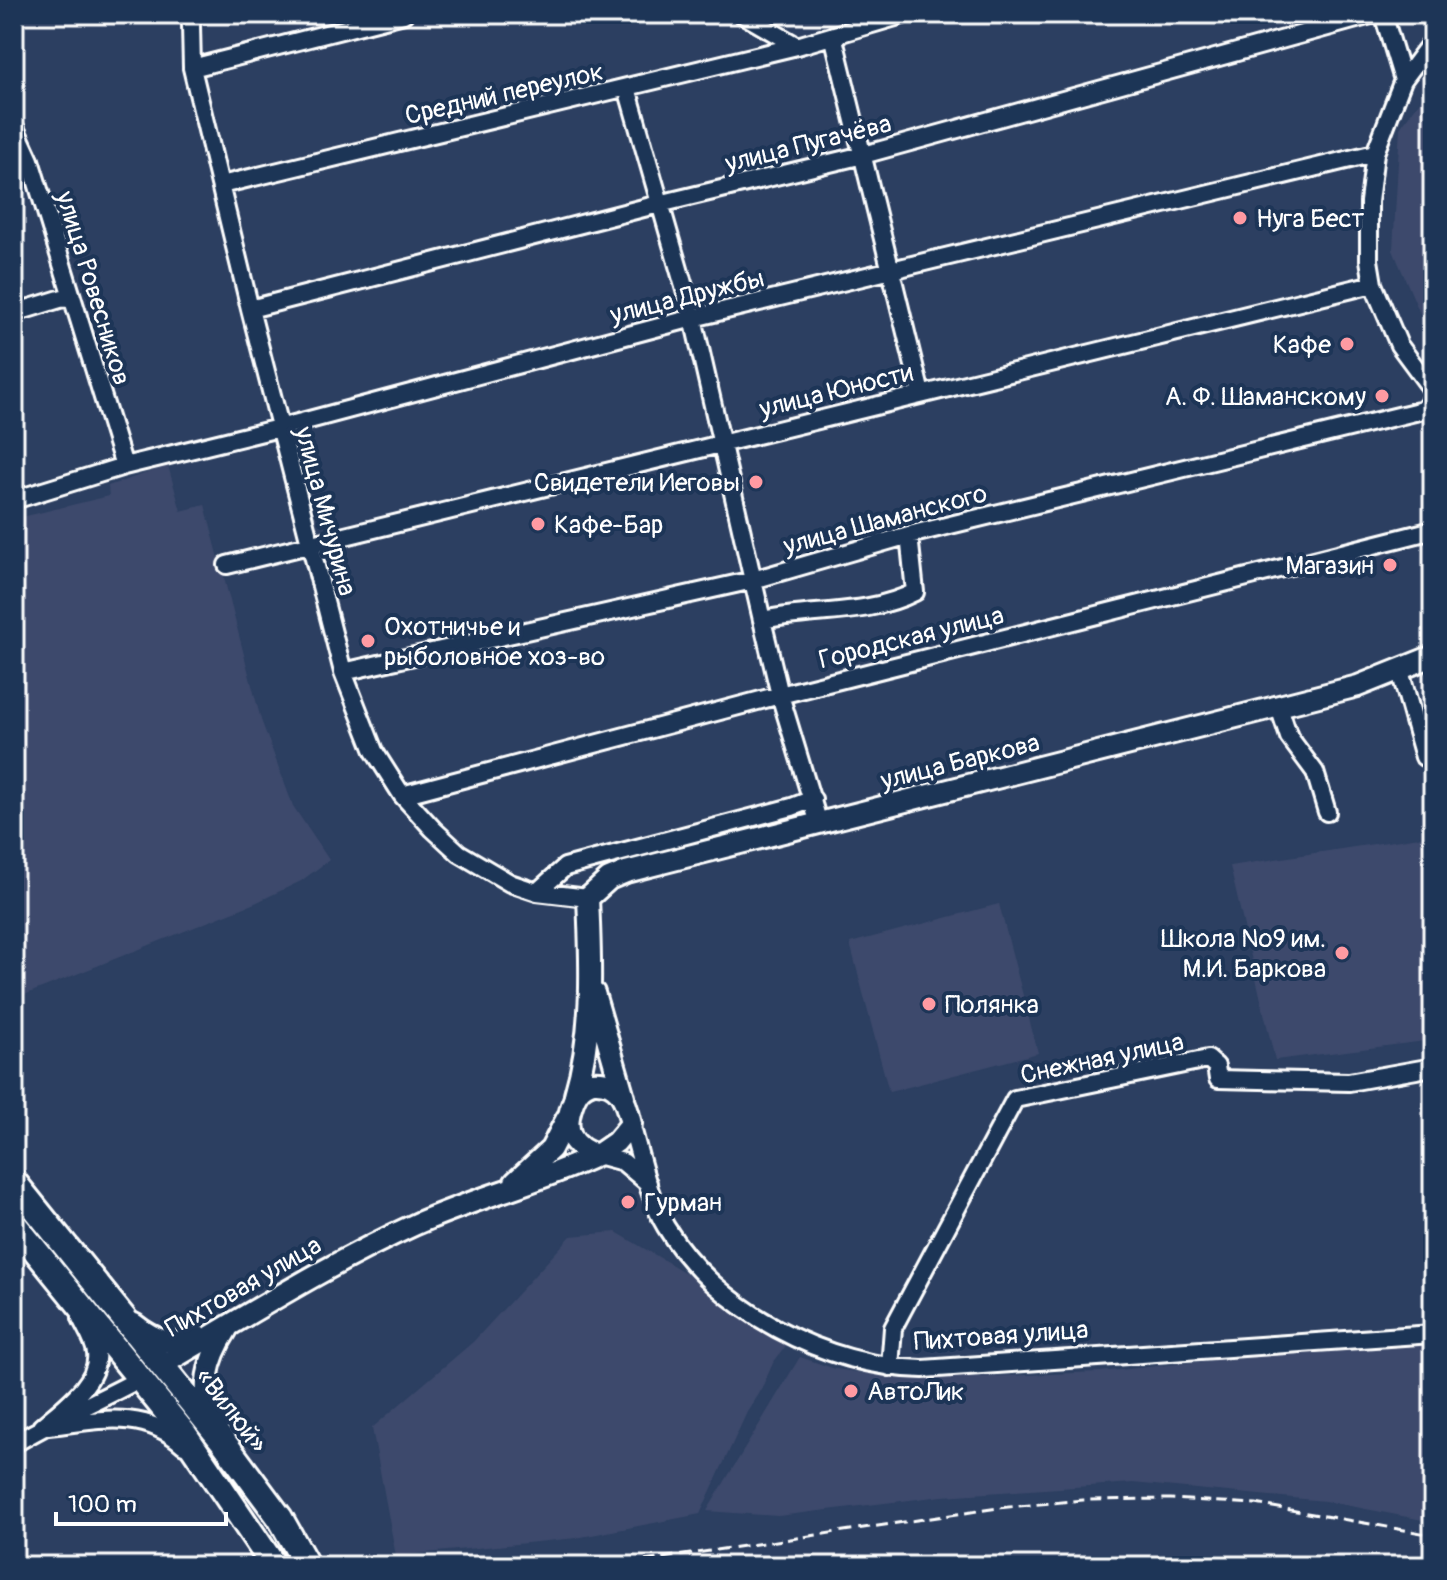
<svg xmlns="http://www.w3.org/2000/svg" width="1447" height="1580" font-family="Pangolin,sans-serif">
	<rect width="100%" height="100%" fill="#2c3f61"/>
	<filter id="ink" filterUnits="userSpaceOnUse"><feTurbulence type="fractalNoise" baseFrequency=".0125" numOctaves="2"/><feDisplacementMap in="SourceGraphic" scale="16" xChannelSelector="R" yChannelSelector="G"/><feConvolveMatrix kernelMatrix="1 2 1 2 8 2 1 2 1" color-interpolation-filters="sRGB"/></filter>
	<g filter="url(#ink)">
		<!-- built -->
		<path fill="#3e4a6c" d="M1433,83v261l-40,-94 7,-122z
			M168,466l13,45 24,-6 56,215 32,86 36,54 -28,21 -46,22 -241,96v-480l95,-23 -1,-10z
			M1433,835v205l-158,20 -45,-194z
			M999,904l39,149 -149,39 -39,-149z
			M616,1232l177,104 -20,27 -14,31 -12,18 -47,102 -124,24 -180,18 -24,-128 101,-86 98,-106z
			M1433,1343v179l-108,-21 -192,-18 -191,13 -164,20 -71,-5 93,-154 35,12 68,9 76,-1 121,-5 190,-20z"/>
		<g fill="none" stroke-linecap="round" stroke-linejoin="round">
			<defs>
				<path id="minor" d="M193,14l-2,11 1,43 58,241 93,363 31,79 28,44 31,34 26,24 51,30 27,9 51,6
					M742,14l55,32 109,-32
					M1383,14l20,66
					M833,35l88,359
					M1433,40l-30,40 -28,73 -6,49v58l4,24 26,61 34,46
					M192,68l212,-54
					M627,88l66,230 69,302 18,75 39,129
					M14,125l16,35 94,306
					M221,185l576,-139
					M250,309l409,-105 204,-49 512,-141
					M14,313l49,-15 9,2
					M14,500l110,-34 155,-38 414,-110 682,-165
					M227,565l1146,-281
					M762,620c51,-11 106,-4 153,-28l-6,-57
					M1400,671l24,86 9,-2
					M343,672l410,-92 156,-45 514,-125 10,-11
					M1279,707l10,30 26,35 12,40
					M402,795l378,-100 653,-165
					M537,892l28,-25 227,-60 21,-8
					M631,1124c10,34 17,73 35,103 51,84 160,140 257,142l510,-35
					M597,1155l26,7 25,21
					M890,1367l3,-39 122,-229 193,-40 8,7 2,13 131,3 84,-15
					M41,1427c53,-5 100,-21 143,18
					M41,1427c20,-18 59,-44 55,-74 -2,-13 -10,-24 -15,-35
					M14,1444c41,-25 85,-43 127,-66"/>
				<path id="major" d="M594,993l30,104
					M593,1082c27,-2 33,19 38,42l-15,18 -19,13c-26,-8 -34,-25 -25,-50 4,-12 8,-19 21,-23z
					M575,1095c19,-64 16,-131 13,-197l21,-19 17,-7 732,-186 75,-30
					M515,1182l36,-33 16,-31
					M134,1324c20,16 41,25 66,13
					M162,1365c83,-48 164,-100 252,-140 60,-27 124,-42 183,-70
					M216,1426c-17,-35 -9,-66 11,-97"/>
				<path id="highway" d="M14,1182l211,262 55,74 27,48
					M14,1224l169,208 91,134"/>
			</defs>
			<!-- minor casing -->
			<use href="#minor" stroke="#fff" stroke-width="22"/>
			<!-- major casing -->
			<use href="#major" stroke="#fff" stroke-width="26"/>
			<!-- highway casing -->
			<use href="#highway" stroke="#fff" stroke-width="30"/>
			<!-- minor -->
			<use href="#minor" stroke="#1d3557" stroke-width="16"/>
			<!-- major -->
			<use href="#major" stroke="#1d3557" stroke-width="20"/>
			<!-- highway -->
			<use href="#highway" stroke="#1d3557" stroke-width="24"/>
			<!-- rail -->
			<path stroke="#fff" stroke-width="3" stroke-dasharray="12 6" stroke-linecap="butt" d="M609,1566l389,-58 85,-8 88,-1 85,5 177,31"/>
		</g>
	</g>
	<!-- markers -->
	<g fill="#ff9aa2" stroke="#1d3557" stroke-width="3">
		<circle cx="1240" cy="218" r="8"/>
		<circle cx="1347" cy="344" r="8"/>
		<circle cx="1382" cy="396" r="8"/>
		<circle cx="756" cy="482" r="8"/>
		<circle cx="538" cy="524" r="8"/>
		<circle cx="1390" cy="565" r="8"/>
		<circle cx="368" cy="641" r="8"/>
		<circle cx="1342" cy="953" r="8"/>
		<circle cx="929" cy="1004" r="8"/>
		<circle cx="628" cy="1202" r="8"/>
		<circle cx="851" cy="1391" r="8"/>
	</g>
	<g text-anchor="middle" stroke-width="8" stroke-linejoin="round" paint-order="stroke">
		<!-- street labels -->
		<g font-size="26" fill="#fff" stroke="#1d3557">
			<text transform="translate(504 93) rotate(-13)" y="9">Средний переулок</text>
			<text transform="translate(808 143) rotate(-14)" y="9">улица Пугачёва</text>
			<text transform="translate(94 288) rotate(73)" y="9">улица Ровесников</text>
			<text transform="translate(687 296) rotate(-14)" y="9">улица Дружбы</text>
			<text transform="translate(836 390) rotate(-14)" y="9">улица Юности</text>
			<text transform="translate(326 511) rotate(75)" y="9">улица Мичурина</text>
			<text transform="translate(885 519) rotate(-15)" y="9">улица Шаманского</text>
			<text transform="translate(911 637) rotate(-14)" y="9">Городская улица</text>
			<text transform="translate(960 761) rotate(-14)" y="9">улица Баркова</text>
			<text transform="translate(1102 1058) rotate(-12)" y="9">Снежная улица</text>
			<text transform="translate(243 1286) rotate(-30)" y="9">Пихтовая улица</text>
			<text transform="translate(1001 1335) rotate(-4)" y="9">Пихтовая улица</text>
			<text transform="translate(232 1410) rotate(52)" y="9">«Вилюй»</text>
		</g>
		<!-- poi labels -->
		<g font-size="26" fill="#fff" stroke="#1d3557" text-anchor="start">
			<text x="1256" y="227">Нуга Бест</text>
			<text x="1331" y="353" text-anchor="end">Кафе</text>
			<text x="1366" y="405" text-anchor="end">А. Ф. Шаманскому</text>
			<text x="740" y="491" text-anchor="end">Свидетели Иеговы</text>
			<text x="554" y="533">Кафе-Бар</text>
			<text x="1374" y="574" text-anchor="end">Магазин</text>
			<text x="384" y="635">Охотничье и<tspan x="384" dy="30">рыболовное хоз-во</tspan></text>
			<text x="1326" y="947" text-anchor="end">Школа №9 им.<tspan x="1326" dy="30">М.И. Баркова</tspan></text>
			<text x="945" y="1013">Полянка</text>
			<text x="644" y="1211">Гурман</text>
			<text x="867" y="1400">АвтоЛик</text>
		</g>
	</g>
	<!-- margin -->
	<rect width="1447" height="1580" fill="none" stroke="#1d3557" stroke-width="48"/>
	<rect x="24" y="24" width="1399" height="1532" fill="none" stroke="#fff" stroke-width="3" filter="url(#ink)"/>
	<!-- scale -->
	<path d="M56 1512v12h170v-12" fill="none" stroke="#ffffff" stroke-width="4"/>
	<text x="68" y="1512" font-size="24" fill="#ffffff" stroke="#1d3557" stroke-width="6" paint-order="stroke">100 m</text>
</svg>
